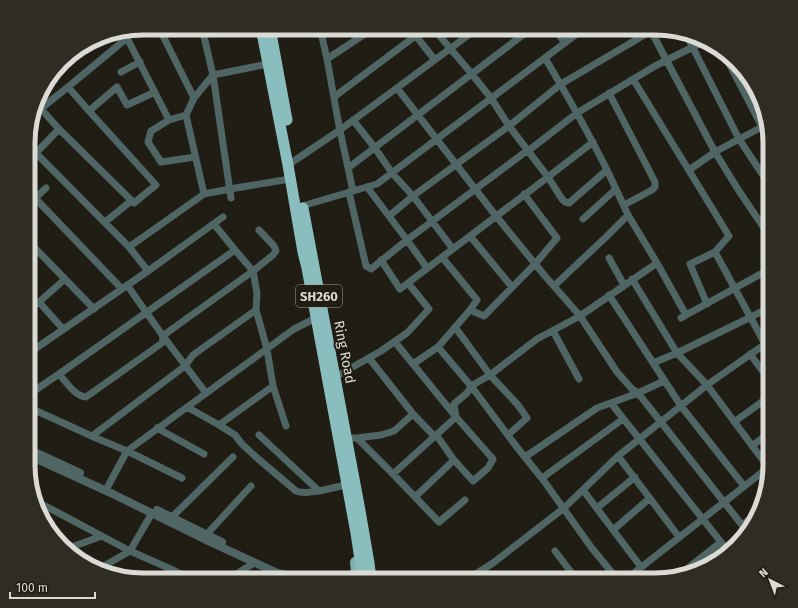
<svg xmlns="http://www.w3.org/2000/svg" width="798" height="608" font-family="'Fira Sans',sans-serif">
	<rect width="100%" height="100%" fill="#201d14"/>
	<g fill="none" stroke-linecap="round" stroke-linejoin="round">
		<!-- minor -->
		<path stroke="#506665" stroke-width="7" d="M159,28l35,70
			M202,28l11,47 18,123
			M320,28l7,31
			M433,28l38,45 20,25 18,28 39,51 14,22 3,3 4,1 38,-33c-19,-38 -40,-75 -62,-112
			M554,28l11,15
			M651,31l64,121 24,39 31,46
			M686,34l53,105 -24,13 -26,18
			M416,36l19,24
			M127,38l42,82 17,-5
			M723,52l39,75 -23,12 31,47
			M121,72l19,-10
			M633,79l96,157 -14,16 50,92 5,-4
			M68,87l21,24
			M397,88l99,128 49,60 35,40 77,-53 -29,-48 -12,-26 -9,-19
			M609,93l46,89v5l-3,3 -28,15
			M334,97l92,-69
			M41,109l18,20
			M33,115l35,-28 59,-49 -3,-7
			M169,120l-18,11 -3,11 13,20 34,-5
			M353,120l22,28 17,25 21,23 96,-70 52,-42 90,-53 -1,-3
			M765,126l-3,1 7,11
			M29,146l100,101 75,-53 26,-5 60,-10
			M528,151l49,-38 78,-47 50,-25
			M36,153l23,-24 75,74 22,-18 -67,-74 28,-24 10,18 28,-13
			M288,165l52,-35 138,-102
			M348,168l184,-140
			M353,191l-14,-65 -12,-67 47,-31
			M349,192l17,74 5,3 36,-29 -40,-53
			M204,194l-18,-79 8,-17 19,-23 55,-11
			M35,198l87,91
			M29,204l17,-16
			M302,206l75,-22 201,-151 8,-5
			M389,216l24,-20 40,53
			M583,219l33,-30
			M105,222l26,-21
			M470,236l42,51
			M29,242l36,37
			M129,247l19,24
			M235,250l18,21 4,22 -1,17
			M442,257l35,43 -7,10
			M609,258l15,27
			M381,260l19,29 148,-112 45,-35
			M657,263l29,52 -5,3
			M427,268l-20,-28 121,-90
			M632,279l45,74 -24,10
			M127,285l36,51 43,57
			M554,286l52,-49 22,-22
			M609,295l72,111 63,80
			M707,304l-17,-40 25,-12
			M29,309l10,-7
			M686,315l84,-46
			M455,327l35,48 28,30 9,13 -19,17
			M63,329l-24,-27 26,-23 29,30
			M553,331l26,48
			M29,353l119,-82 75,-54
			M750,354l20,27
			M369,358l44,56 22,23
			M413,364l25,-17
			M59,374c8,9 16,22 27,23l76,-54 1,-7 5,-4 85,-61 20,-16 3,-4 -2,-5 -15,-16
			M335,377l46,-26 26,-18 22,-24 -21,-26
			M28,395l31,-21 176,-124 -21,-26
			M611,403l117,148
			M28,407l68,31 31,13 55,27
			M187,407l32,18 16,10 7,9 14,13 40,34c8,3 15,1 23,0
			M734,422l36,-26
			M219,425l54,-39
			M157,428l47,26
			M259,435l60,56 27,-6
			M92,436l93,-70 8,-11 63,-45 11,39 6,37 13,40
			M342,438h15l36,36 63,-57 -61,-75
			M357,438l24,-3 13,-4 19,-17
			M752,446l18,-14
			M618,456l61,81
			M525,457l72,-49 41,-15 26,-12
			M454,460l19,21 15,-13 5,-9 -37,-42 -2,-13 13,-11 4,-7 -33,-39 32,-37 14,6 51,-52 22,-26 -33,-44
			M768,467l-61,-82 -30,-32 74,-36 19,-10
			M28,470l10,-11
			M393,474l46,48 26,-22
			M542,478l81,-59
			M108,486l19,-35 167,-122 22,-11
			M583,490l58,77
			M415,497l39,-37 -17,-24
			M36,501l94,50 43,19 18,10
			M597,508l38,-31
			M172,517l61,-60
			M742,525l5,7
			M613,530l37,-32
			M207,534l44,-48
			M66,549l36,-13
			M66,549l6,6
			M555,551l22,29
			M97,570l33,-19 22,-38
			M679,575l42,-33
			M158,580l15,-10
			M227,580l27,-17
			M466,580l27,-17 71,-55 54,-52 89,-71 58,-41
			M525,580l5,-4 4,4
			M618,580l-27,-33 -47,-66 -28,-35 -45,-60 19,-11 47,-36 43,-23 37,56 15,17 6,4 104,132 18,-14
			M625,580l145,-114"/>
		<!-- tertiary -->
		<path stroke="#506665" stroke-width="8" d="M28,449l52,24
			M28,455l85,39 91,45 71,33 21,6 29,2 32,-7
			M157,510l65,32"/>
		<!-- primary -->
		<path stroke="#81afaf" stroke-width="10" d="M355,562l2,18"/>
		<!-- trunk -->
		<path stroke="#8abebe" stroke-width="11" d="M261,28l27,137 15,87 4,16 49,265 7,47
			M270,28l17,92
			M303,208l56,297 10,58 2,17"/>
	</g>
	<g text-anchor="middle" stroke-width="4" stroke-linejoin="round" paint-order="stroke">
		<!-- shield labels -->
		<rect fill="#201d14" stroke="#a4a19a" stroke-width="1" x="296" y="285" width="46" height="22" rx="3"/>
		<g font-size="13" font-weight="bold" fill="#dcdad4">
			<text x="319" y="301">SH260</text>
		</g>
		<!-- street labels -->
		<g font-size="14" fill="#dcdad4" stroke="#201d14">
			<text transform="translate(345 352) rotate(79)" y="5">Ring Road</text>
		</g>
	</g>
	<!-- crop -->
	<path d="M0 0H798V608H0ZM143 35H655A108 108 0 0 1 763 143V465A108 108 0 0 1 655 573H143A108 108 0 0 1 35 465V143A108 108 0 0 1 143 35Z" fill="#2f2c23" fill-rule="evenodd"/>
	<path fill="none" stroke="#dcdad4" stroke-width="5" d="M143 35H655A108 108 0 0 1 763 143V465A108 108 0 0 1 655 573H143A108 108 0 0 1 35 465V143A108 108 0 0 1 143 35Z"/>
	<!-- north arrow -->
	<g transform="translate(770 580) rotate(318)" stroke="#201d14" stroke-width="3" paint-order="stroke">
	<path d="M0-3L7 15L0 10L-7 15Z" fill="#dcdad4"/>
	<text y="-6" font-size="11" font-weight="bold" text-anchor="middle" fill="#dcdad4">N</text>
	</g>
	<!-- scale -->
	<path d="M10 592v6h85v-6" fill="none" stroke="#dcdad4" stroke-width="2"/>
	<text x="16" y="592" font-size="12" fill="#dcdad4" stroke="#201d14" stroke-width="3" paint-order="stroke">100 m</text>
</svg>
